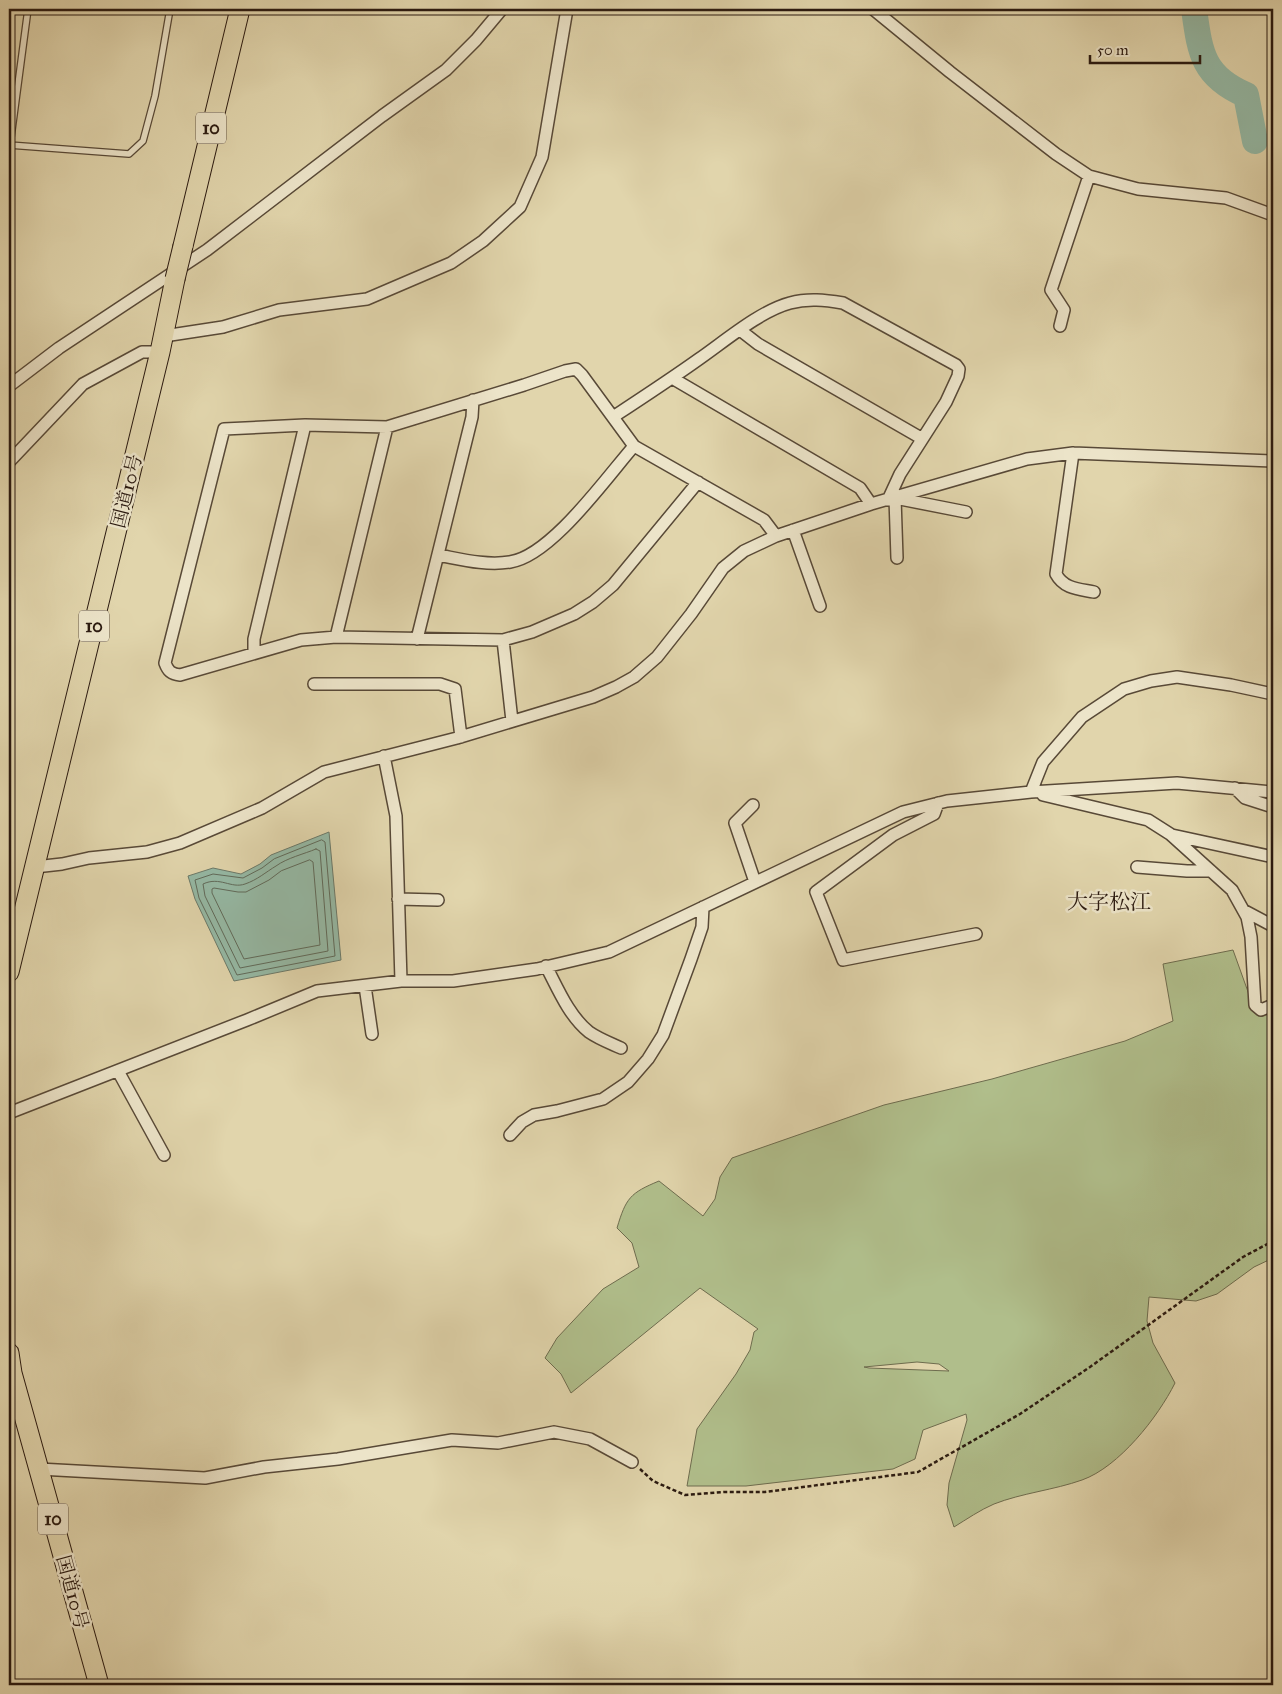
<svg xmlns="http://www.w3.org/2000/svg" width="1282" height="1694" font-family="'IM FELL Great Primer','Noto Serif JP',serif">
	<rect width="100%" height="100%" fill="#e1d5ac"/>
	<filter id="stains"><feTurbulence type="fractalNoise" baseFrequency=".004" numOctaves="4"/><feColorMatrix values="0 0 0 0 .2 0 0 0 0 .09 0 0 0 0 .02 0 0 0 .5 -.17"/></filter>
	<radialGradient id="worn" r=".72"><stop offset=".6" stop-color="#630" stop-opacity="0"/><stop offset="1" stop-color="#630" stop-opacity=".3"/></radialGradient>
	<!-- green -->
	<path fill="#b0be8b" stroke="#6e6c4e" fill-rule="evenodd" d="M1233,950l23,64 17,-3v247l-19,9 -37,27 -21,7 -47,-4 -2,24 6,22 22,40c-17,34 -56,84 -93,97 -28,10 -60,13 -88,24 -14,6 -27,15 -40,23l-7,-22 2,-22 18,-63 -1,-6 -43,16 -8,29 -22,10 -147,17h-59l10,-57 39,-55 14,-24 4,-18 4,-3 -58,-41 -129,105 -10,-19 -16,-16 12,-20 46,-49 36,-22 -7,-24 -15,-15c9,-30 13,-35 42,-47l44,35 12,-17 5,-22 12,-19 152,-53 108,-26 133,-38 48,-20 -10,-57zM917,1362l22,2 10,7 -80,-3 -5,-1z"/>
	<!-- water -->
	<path fill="#95b9a5" stroke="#6b7969" d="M329,832l12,128 -107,21 -39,-82 -7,-23 25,-8 28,6 19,-10 11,-9z"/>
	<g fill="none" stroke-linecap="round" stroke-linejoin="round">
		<!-- shore -->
		<path stroke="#606a5a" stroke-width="1" d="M322,840l3,2 10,114 -98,19 -38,-77 -4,-18 18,-6 30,4 19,-10 12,-9z
			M316,849l4,2 8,100 -88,17 -35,-72 -2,-12c17,-8 28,5 42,0 12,-4 21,-12 31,-18 11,-8 28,-12 40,-17z
			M310,860l3,2 7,83 -76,14 -32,-66v-4l2,-1 24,4h8l23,-12 12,-9z"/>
		<!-- river -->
		<path stroke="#95b9a5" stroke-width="26" d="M1194,9c6,43 8,67 52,86l9,46"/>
		<defs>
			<path id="service" d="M9,145l120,9 14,-13 12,-45 15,-87
				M10,145l18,-136"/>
			<path id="minor" d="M873,9l77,63 106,82 33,22 49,13 88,9 47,17
				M1060,326l4,-16 -13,-20 38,-114
				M740,330l18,14 163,94
				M164,336l59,-9 56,-17 88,-11 84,-36 32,-22 37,-34 22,-50 25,-148
				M672,378l188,110 11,16
				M9,386l50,-38 148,-98 175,-134 64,-46 30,-30 26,-31
				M613,417c29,-19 58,-38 86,-58 26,-18 61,-48 91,-56 18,-5 35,-3 53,0l113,62 3,4 -1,7 -12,26 -46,72 -12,26
				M1073,453l-17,121c8,15 23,15 38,18
				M9,462l74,-78 59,-32h18
				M698,482l-85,103 -20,17 -19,12 -42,18 -29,8 -167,-3 -35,3 -121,35c-9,-1 -12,-4 -15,-12l59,-234 81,-4 82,2 137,-42 41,-14 11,-2 6,6 52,71 130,74 12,16
				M793,530l27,76
				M438,555c22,4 48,11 72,7 41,-6 96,-84 124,-116
				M897,558l-2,-60 71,14
				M336,637l51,-210
				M417,639l55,-222 1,-17
				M503,640l9,81
				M254,653v-14l51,-214
				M314,684h126l15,5 6,48
				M384,756l12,60 5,165
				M1235,788l10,10 28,9
				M1031,792l12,-30 39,-45 42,-28 27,-8 26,-4 54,8 42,9
				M1043,795l105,25 22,14 62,56 15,27 4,20 4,68 6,5 12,-5
				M938,803l-4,11 -41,21 -77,57 27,68 133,-26
				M753,805l-18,18 20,59
				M1172,835l101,22
				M35,867l27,-3 27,-6 58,-6 33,-9 82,-35 62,-36 133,-34 136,-41 23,-10 18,-10 23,-20 34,-43 32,-46 21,-17 32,-15 95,-32 156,-45 46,-6 200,8
				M1137,867l50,4h24
				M398,899l40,1
				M1243,910l30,16
				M546,966c12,23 23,50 43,66 10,7 21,11 32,16
				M365,986l7,48
				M118,1071l46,84
				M9,1113l238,-93 70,-29 84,-10h52l84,-12 72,-17 294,-140 44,-11 84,-9 146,-9 96,9
				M510,1135l12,-13 12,-7 23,-4 46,-12 25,-17 20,-23 15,-24 28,-76 11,-32 1,-20
				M39,1469l166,9 59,-11 74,-8 114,-19 46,3 56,-11 36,7 42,23"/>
			<path id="trunk" d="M183,246l57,-237
				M9,972l151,-620 15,-73
				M9,1353l3,20 87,312"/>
		</defs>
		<!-- service casing -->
		<use href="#service" stroke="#584937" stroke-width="8"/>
		<!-- minor casing -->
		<use href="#minor" stroke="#584937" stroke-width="14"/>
		<!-- trunk casing -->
		<use href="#trunk" stroke="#2b1a10" stroke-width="21"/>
		<!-- path -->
		<path stroke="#2b1a10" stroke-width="2.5" stroke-dasharray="4 2.5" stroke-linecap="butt" d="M640,1469l13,12 32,14 39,-3h41l153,-20 102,-58 70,-47 153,-110 30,-16"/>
		<!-- service -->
		<use href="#service" stroke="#ece4c9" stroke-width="5.5"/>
		<!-- minor -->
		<use href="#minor" stroke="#ece4c9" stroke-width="11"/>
		<!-- trunk -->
		<use href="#trunk" stroke="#e1d5ac" stroke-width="19"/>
		<defs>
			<path id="trunk-bridge" d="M175,279l8,-33"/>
		</defs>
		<!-- trunk-bridge casing -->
		<use href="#trunk-bridge" stroke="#2b1a10" stroke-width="21" stroke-linecap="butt"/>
		<!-- trunk-bridge -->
		<use href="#trunk-bridge" stroke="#e1d5ac" stroke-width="19"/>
	</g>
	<g text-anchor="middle" stroke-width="5" stroke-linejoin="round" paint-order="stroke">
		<!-- shield labels -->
		<g fill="#ece4c9" stroke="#655748" stroke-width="1">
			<rect x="196" y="112.5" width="30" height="31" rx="4"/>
			<rect x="79" y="610.5" width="30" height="31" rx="4"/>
			<rect x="38" y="1503.5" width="30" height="31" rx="4"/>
		</g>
		<g font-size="18" font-weight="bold" fill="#2b1a10">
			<text x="211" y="134">10</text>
			<text x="94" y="632">10</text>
			<text x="53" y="1525">10</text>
		</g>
		<!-- street labels -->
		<g font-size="19" fill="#2b1a10" stroke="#ece4c9">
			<text transform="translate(126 491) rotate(-76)" y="7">国道10号</text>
			<text transform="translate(73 1592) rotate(75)" y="7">国道10号</text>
		</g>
		<!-- quarter labels -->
		<g font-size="21" fill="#2b1a10" stroke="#ece4c9">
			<text x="1109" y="909">大字松江</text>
		</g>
	</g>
	<!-- margin -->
	<rect width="1282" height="1694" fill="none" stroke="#e1d5ac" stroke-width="30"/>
	<rect x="10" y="10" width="1262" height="1674" fill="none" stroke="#2b1a10" stroke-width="2.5"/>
	<rect x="15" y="15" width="1252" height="1664" fill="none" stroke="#2b1a10"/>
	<!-- scale -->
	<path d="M1090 55v8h110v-8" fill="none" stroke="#2b1a10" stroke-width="2.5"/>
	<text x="1097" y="55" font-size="15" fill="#2b1a10" stroke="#ece4c9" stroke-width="4" paint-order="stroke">50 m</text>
	<rect width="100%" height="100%" filter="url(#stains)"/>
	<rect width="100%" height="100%" fill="url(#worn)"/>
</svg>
